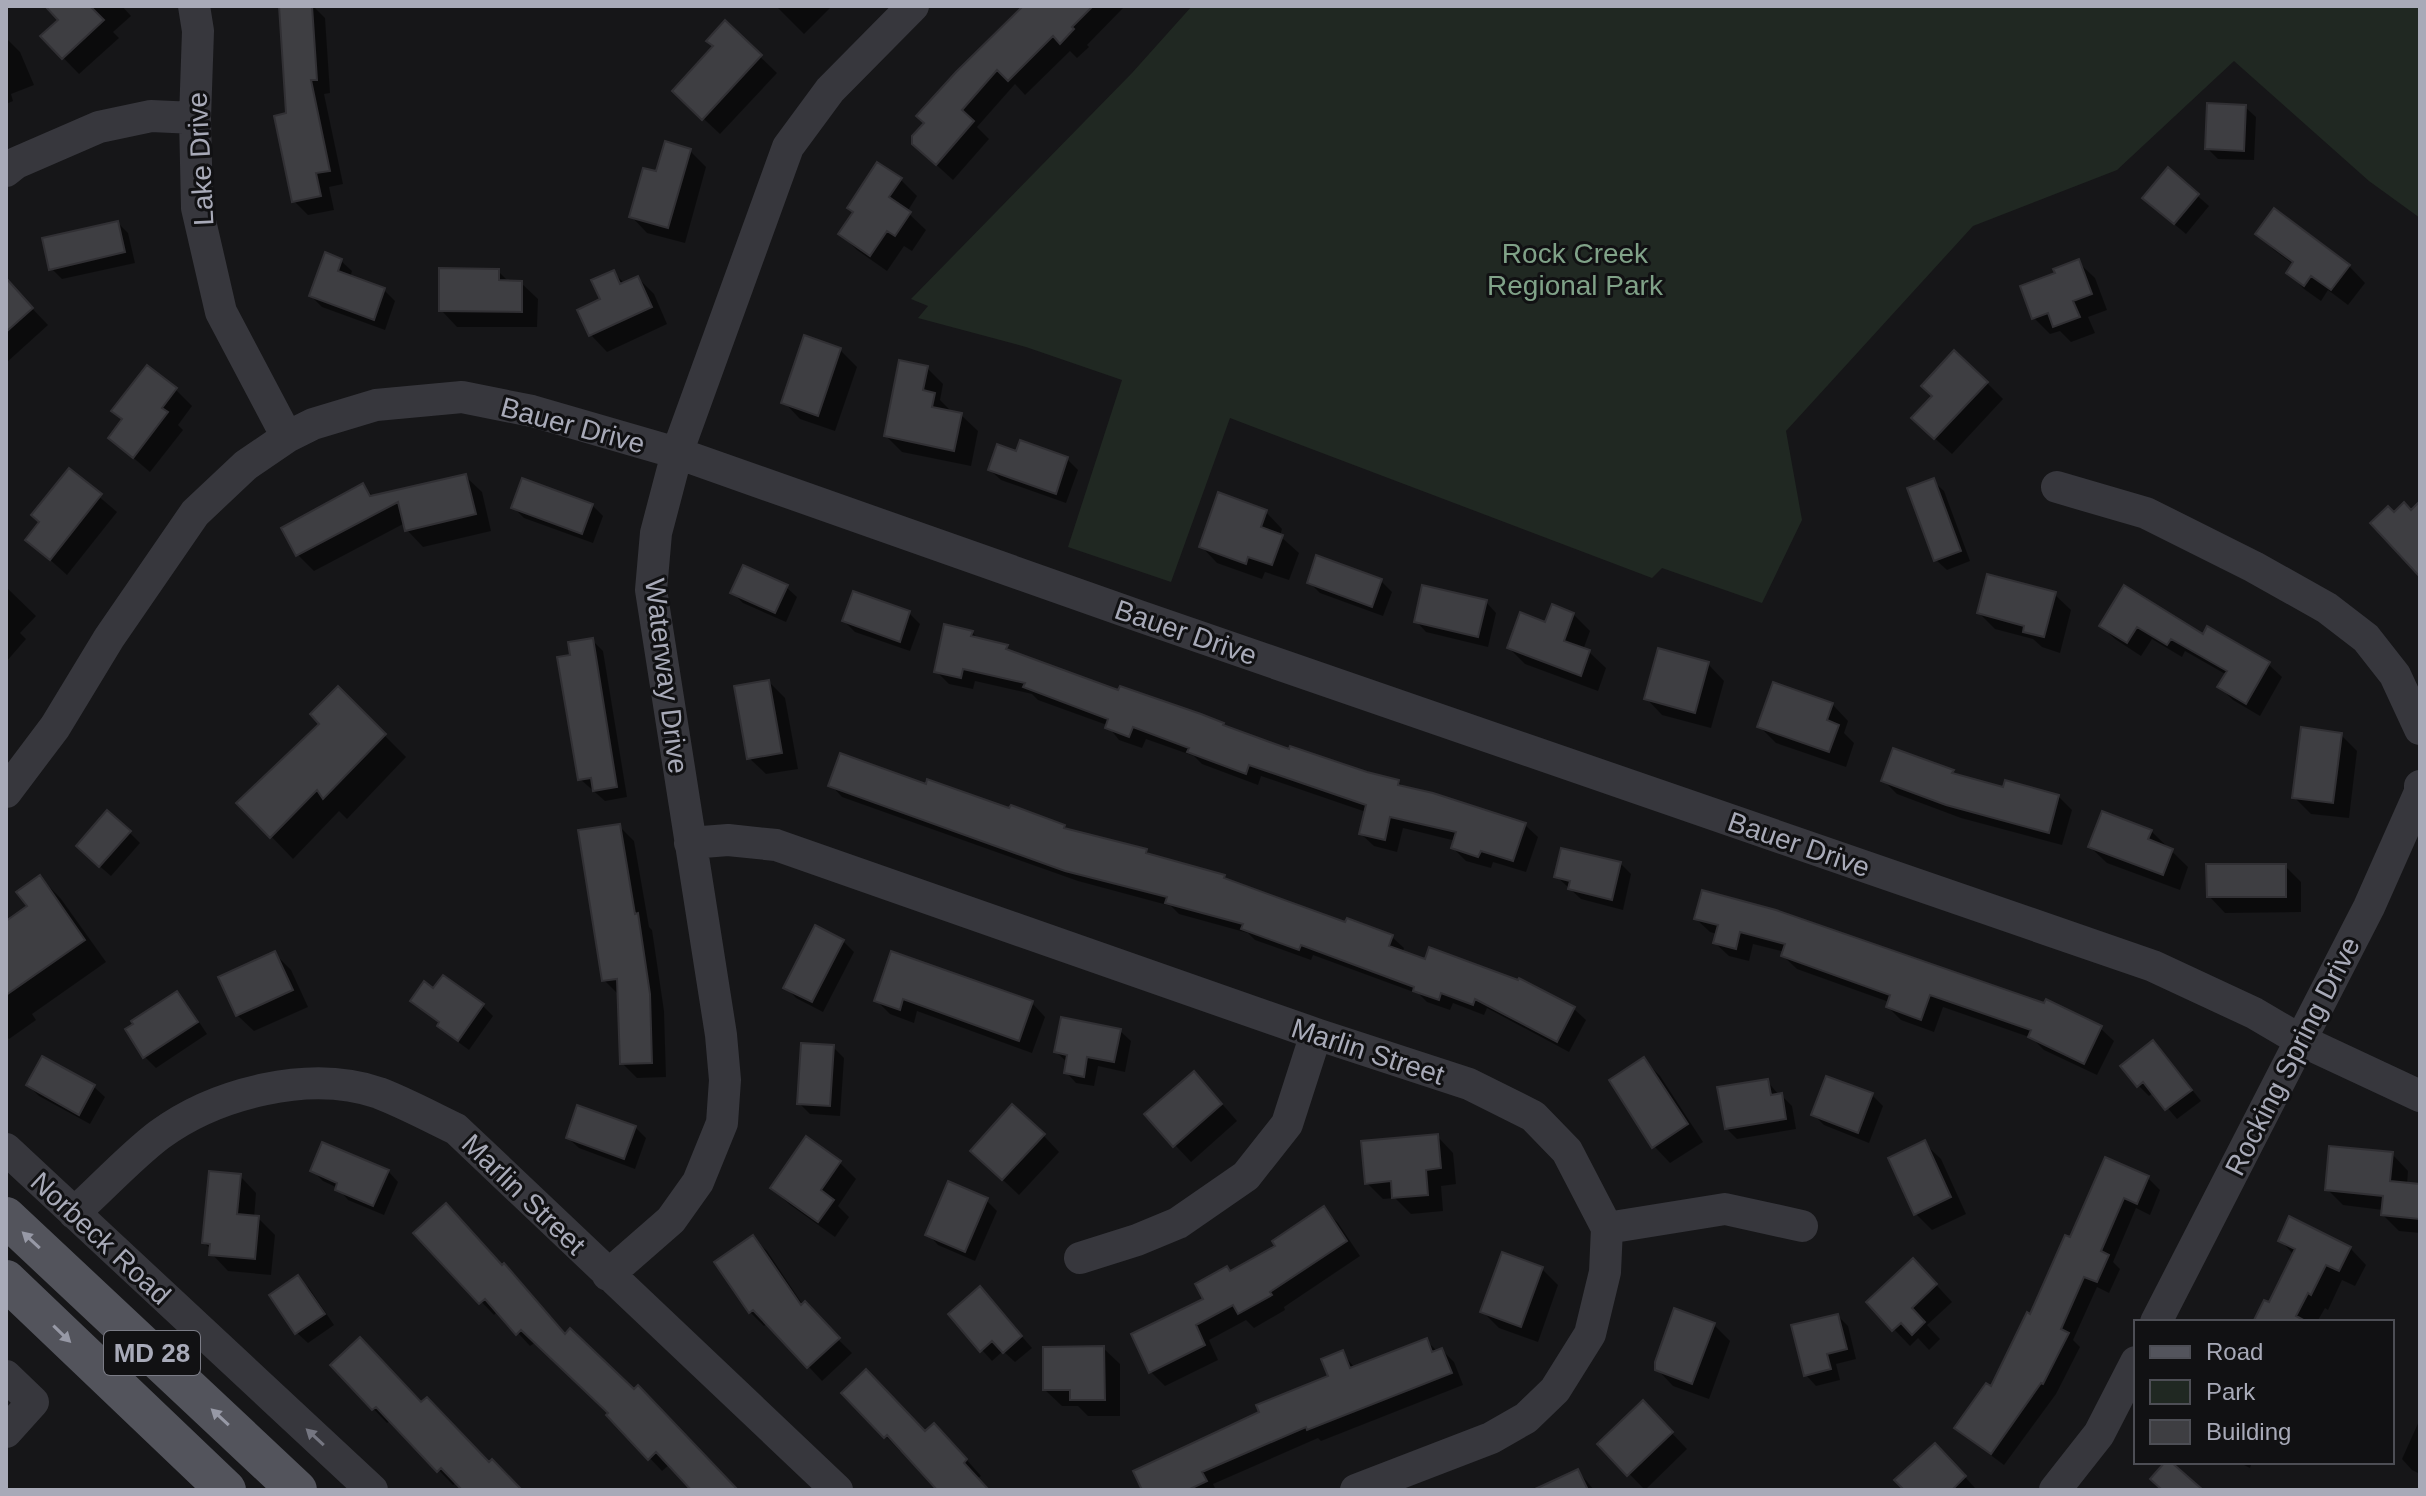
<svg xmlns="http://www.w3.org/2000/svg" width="2426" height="1496" font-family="Arial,sans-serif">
	<rect width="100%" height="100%" fill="#161618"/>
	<!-- green -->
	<path fill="#202822" d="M1192,6h1228v212l-51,-37 -135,-120 -117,109 -144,56 -187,205 16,89 -40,83 -100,-35 -10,10 -422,-160 -59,164 -103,-35 54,-167 -96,-33 -108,-29 10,-12 -17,-7 221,-226z"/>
	<!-- shadow -->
	<path fill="#0007" d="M55,6h67l9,10 -18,16 6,6 -40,36 -36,-37 18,-17z
		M281,6h32l12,12 5,75 -6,1 19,90 -14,3 5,23 -26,5 -14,-14z
		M776,6h56l-28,28z
		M1026,6h99l-38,39 2,2 -12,11 -7,-7 -45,44 -10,-11 -38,43 12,12 -36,41 -22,-20z
		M725,23l52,50 -57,61 -29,-27z
		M6,38l14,14 14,33 -23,9 2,7 -7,3z
		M2245,107l11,10 -2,43 -36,-1 -11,-11z
		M690,151l16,16 -21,76 -38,-10 -16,-17 26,-42z
		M2168,170l41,36 -23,28 -31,-26z
		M901,180l16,16 -10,16 19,18 -14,21 -8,-5 -17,25 -30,-21 -16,-16 14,-21z
		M2275,211l74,55 16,17 -17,22 -20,-15 -7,11 -17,-12 -16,-17 6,-7 -20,-15 -16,-16z
		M118,223l10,10 7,30 -73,16 -11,-11z
		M341,261l11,10 -2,7 34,12 11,11 -10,29 -63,-23 -11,-11z
		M2078,262l17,16 12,32 -19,7 7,16 -24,9 -11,-11 -10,3 -16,-16 24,-44z
		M498,271l11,11 12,1 17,16 -1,28h-80l-16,-17z
		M613,272l12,12 13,-6 16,16 13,30 -60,28 -16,-17z
		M6,281l42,44 -42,38z
		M840,350l17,17 -22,64 -35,-12 -16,-17z
		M147,368l29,22 16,16 -14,19 5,5 -33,42 -40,-34 14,-18z
		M927,368l16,16 -3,16 11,11 10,4 17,16 -7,35 -69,-14 -16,-16z
		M1987,383l16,16 -51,55 -22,-20z
		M1018,454l49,5 11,11 -12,33 -65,-23 -11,-10z
		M69,471l48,41 -50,63 -39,-35 13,-17z
		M465,476l17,16 9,39 -68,16 -16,-17 -2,-7 -91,48 -16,-16 -14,-27 79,-42 11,11z
		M1933,481l11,10 26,70 -23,9 -11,-10z
		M592,505l11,11 -10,27 -69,-25 -10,-10z
		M1266,512l16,17 -2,7 19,17 -10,27 -24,-8 -3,7 -45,-16 -16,-17z
		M1381,581l11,11 -9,24 -63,-23 -11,-11z
		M6,587l30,29 -16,17 6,6 -20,23z
		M786,587l11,10 -11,25 -43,-19 -11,-11z
		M2124,587l80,49 64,28 14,13 -22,39 -27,-16 -13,-13 7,-12 -42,-24 -3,6 -30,-18 -11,17 -26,-17 -14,-13z
		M2054,594l17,16 -11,43 -18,-6 -9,-8 -38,-10 -16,-16z
		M1486,602l10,11 -8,34 -62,-15 -10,-11z
		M909,613l11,11 -10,27 -55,-19 -11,-11z
		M1573,614l17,17 -7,19 6,2 17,16 -8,23 -73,-27 -16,-16 37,-24z
		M972,632l8,9 26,6 8,7 105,39 81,23 23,9 5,4 138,45 32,7 7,8 120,36 13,12 -12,35 -33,-10 -2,6 -25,-7 -13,-13 3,-7 -53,-13 -6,24 -23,-6 -13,-12 5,-22 -105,-36 -3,9 -56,-21 -8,-8 -48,-17 -4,9 -23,-8 -12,-15 -69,-25 -6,-6 -57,-13 -2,8 -24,-5 -12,-12z
		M592,640l11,11 24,146 -22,4 -25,-22 -8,-122z
		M1708,664l16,17 -13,47 -49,-13 -16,-17z
		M769,682l16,16 13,71 -32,5 -17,-16z
		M338,689l68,68 -59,62 -8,-8 -46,48 -54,-56 83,-79z
		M1832,704l16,17 -4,12 10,10 -8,24 -70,-24 -17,-17z
		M2341,735l16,16 -8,67 -38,-4 -17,-17z
		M1952,772l5,5 47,12 54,7 14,14 -10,35 -101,-27 -64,-24 -14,-14z
		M831,785l96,1 137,41 4,4 78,20 6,5 72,21 5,4 117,44 46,12 12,11 -2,5 24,9 94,18 54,29 12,11 -17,32 -82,-44 -3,7 -31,-12 -3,7 -23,-8 -8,-8 -106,-39 -2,5 -56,-20 -7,-7 -69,-19 -8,-8 -93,-25 -236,-84z
		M619,826l15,15 15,86 3,3 12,81 2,66 -29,1 -15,-15 -2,-67 -16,-16z
		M2151,831l37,36 -8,23 -73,-27 -17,-16z
		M129,832l11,11 -29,33 -22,-19z
		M1620,863l11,11 -8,36 -42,-11 -25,-23z
		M2285,866l16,16v30l-76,1 -16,-17z
		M40,877l21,22 45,63 -74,52 4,6 -27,19 -3,-3v-113l23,-16z
		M1696,919l349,86 55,23 14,13 -17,34 -53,-25 -12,-12 -89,-31 -9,25 -33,-12 -13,-13 1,-5 -92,-33 -14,-13 2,-4 -32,-8 -4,17 -20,-5 -14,-13 2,-9 -7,-2z
		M843,941l11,11 -31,60 -27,-14 -10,-11z
		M892,953l140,50 13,14 -13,36 -115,-42 -3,12 -24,-9 -14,-14z
		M275,954l16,16 17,37 -54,24 -17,-16z
		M434,990l49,16 10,10 -24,34 -19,-14 -11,-11 2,-1 -28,-23z
		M177,993l10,11 20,30 -51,34 -11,-11 -18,-27z
		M1120,1031l11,10 -6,31 -27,-6 -4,20 -18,-3 -10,-11 2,-9 -12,-11z
		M833,1047l11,11 -4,58 -30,-2 -11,-11z
		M2163,1053l38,48 -24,18 -23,-27 -5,4 -11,-11z
		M43,1059l51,28 11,10 -15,27 -51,-28 -11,-11z
		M1644,1060l16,16 43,66 -33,21 -16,-17z
		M1767,1081l12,14h2l11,11 4,23 -59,10 -11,-11z
		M1210,1090l27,31 -46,41 -44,-47z
		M1872,1095l11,11 -14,37 -45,-18 -10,-10z
		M635,1127l11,11 -11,31 -56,-21 -11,-10z
		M1043,1135l16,17 -40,43 -30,-28z
		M1437,1136l16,17 3,31 -15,2 2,25 -32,3 -16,-16 -12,1 -16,-16z
		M806,1139l34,24 16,16 -18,27 11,11 -14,20 -46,-33 -17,-16z
		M1924,1143l17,16 25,55 -34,16 -16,-16z
		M2392,1154l16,17 -1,14 13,2v46l-21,-2 -16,-16v-5l-40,-5 -16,-16z
		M313,1171h75l10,11 -14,33 -36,-15 -10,-12 -15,-7z
		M240,1176l16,17 -2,25h4l17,17 -4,40 -43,-4 -16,-17v-4l-8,-7z
		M2148,1178l12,12 -10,25 -14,-7 -23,54 7,7 -11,24 -12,-6 -24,53 7,7 -24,47 -52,71 -35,-26 -12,-12 34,-38 80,-149z
		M986,1200l11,11 -22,50 -37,-16 -10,-11z
		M1324,1209l14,14 22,33 -76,51 1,3 -31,18 -8,-8 -37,20 9,20 -53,26 -14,-14 55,-72 25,-28 47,-25z
		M416,1233l150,103 169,154h-42l-23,-26 -8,7 -53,-56 1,-2 -74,-71 -6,4 -32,-35 -4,4z
		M753,1238l14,13 36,54 49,48 -30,28 -54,-58 -4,3 -14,-14 -33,-49z
		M2280,1240l70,8 16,17 -11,21 -13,-6 -14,30 -3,-2 -8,14h-62l15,-17 24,-50z
		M1542,1269l16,16 -20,57 -39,-14 -16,-16z
		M1929,1277l23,25 -25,23 13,14 -11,11 -11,-12 -8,8 -42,-44z
		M298,1278l11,10 25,37 -26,18 -11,-10z
		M990,1300l42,48 -17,14 -12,-11 -11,10 -10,-11z
		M1838,1316l10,10 8,33 -20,5 4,16 -24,6 -10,-11z
		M1714,1325l16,16 -21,58 -36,-13 -16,-17z
		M1426,1340l12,12 4,-2 12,12 9,23 -142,56 -3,-3 -105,46 3,6h-71l117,-77 68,-36 12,-24 13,15z
		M1103,1348l17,16v52h-32l-10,-10h-16l-17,-16z
		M332,1365l90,40 98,85h-55l-8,-8 -4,3 -62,-65 -4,3z
		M844,1393l81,41 24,6 32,36 -4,3 10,11h-47l-38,-41 -2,2z
		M1643,1403l44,46 -42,41 -45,-46z
		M2420,1419v55l-8,-4 -10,-11z
		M1946,1456l29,32 -2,2h-67z
		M2238,1462h14l-2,6z
		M1578,1471l16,19h-57z"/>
	<!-- building -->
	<path fill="#3e3e42" stroke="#313034" stroke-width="2" d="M45,6h45l14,14 -42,39 -22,-23 18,-16z
		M279,6h33l5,74h-6l19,91 -14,2 5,23 -29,6 -18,-86 12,-3z
		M1023,6h70l-21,21 2,2 -14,15 -7,-8 -45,45 -11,-11 -35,40 12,11 -38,44 -24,-21v-8l12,-13 -8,-7 40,-44z
		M725,20l37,35 -60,65 -30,-29 41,-45 -7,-5z
		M2207,103l39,2 -2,46 -39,-2z
		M665,141l26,8 -23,79 -39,-11 14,-49 13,3z
		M877,162l25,16 -13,19 22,15 -16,24 -8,-5 -17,25 -32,-22 15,-22 -6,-4z
		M2168,167l31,27 -25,30 -32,-26z
		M2274,208l76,57 -19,25 -20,-14 -7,10 -18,-13 7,-11 -38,-28z
		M118,221l7,31 -76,18 -7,-32z
		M325,252l17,7 -4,12 47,17 -11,32 -65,-24z
		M2079,259l13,35 -19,7 7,16 -27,10 -5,-14 -16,6 -12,-33 35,-13 -2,-4z
		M439,268l60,1v11l23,1v31l-83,-1z
		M614,270l6,14 18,-8 14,31 -63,29 -12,-26 23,-11 -9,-19z
		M6,278l27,30 -27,24z
		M804,335l37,13 -23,68 -37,-13z
		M1954,350l34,32 -54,57 -23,-21 21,-22 -11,-10z
		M899,360l29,6 -5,24 12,3 -3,14 30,6 -8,38 -70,-15z
		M147,365l30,23 -15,20 6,4 -35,46 -25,-20 14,-19 -11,-8z
		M1020,440l48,17 -12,37 -68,-24 9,-26 19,7z
		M69,468l33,26 -52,66 -25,-20 14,-18 -8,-7z
		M466,474l10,40 -71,17 -7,-29 -102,54 -15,-28 82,-45 7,13z
		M522,478l71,26 -11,30 -71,-26z
		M1934,478l27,73 -27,10 -27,-73z
		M1218,492l49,18 -6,17 22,8 -11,30 -24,-8 -2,7 -47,-17z
		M2420,501v76l-50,-54 18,-17 6,6 10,-10 7,8z
		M1316,555l66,24 -10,28 -65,-24z
		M743,565l45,20 -13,28 -45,-20z
		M1987,574l69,18 -12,45 -21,-5 1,-6 -47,-13z
		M1422,585l65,15 -9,37 -64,-15z
		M2124,585l79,49 4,-8 63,36 -24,42 -29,-17 10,-16 -56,-32 -4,6 -30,-18 -10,16 -28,-17z
		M853,591l57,20 -10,31 -58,-21z
		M1552,604l22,9 -10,28 26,9 -9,26 -74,-28 13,-36 25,10z
		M944,624l29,7 -2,5 37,9 -2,4 112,41 2,-4 81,28 23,9 -1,2 66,24 1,-3 77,26 32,8 -1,5 35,8 93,30 -13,38 -32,-10 -3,6 -27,-9 5,-16 -66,-15 -5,23 -26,-6 7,-29 -117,-40 -3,9 -59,-22 2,-4 -56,-21 -4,10 -24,-9 3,-9 -85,-32 2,-4 -62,-14 -2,9 -27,-6z
		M593,638l24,149 -24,4 -2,-13 -13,2 -21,-123 13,-2 -2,-13z
		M1658,648l51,14 -14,51 -51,-14z
		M769,680l13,73 -35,6 -13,-73z
		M1773,682l60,21 -6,17 12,5 -10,27 -72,-25z
		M338,686l48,48 -63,65 -6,-9 -47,48 -34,-35 83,-79 -9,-10z
		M2301,727l41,6 -9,70 -41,-5z
		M1893,748l61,22 -2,3 51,14 2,-7 54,15 -10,38 -103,-28 -65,-24z
		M840,753l86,31 1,-5 82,29 2,-3 54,20 -1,3 83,21 -1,4 79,22 -1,3 121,44 2,-4 46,17 -4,11 36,13 4,-12 89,33 1,-2 56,29 -18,35 -82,-43 -2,6 -32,-12 -2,7 -26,-9 1,-4 -113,-42 -2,5 -58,-21 2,-5 -78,-21 2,-6 -102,-26 -237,-85z
		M107,810l24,21 -32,36 -23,-21z
		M2102,811l50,19 -4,9 25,10 -10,26 -75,-28z
		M620,824l15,90 3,-1 12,81 2,69 -32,1 -3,-85 -15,2 -24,-151z
		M1561,848l60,14 -9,38 -44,-11 2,-8 -16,-4z
		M2206,864h80v33h-79z
		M40,875l45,65 -79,55v-74l21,-15 -11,-14z
		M1702,890l74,20 268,93 2,-4 56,27 -18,38 -56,-27 3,-7 -101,-35 -9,25 -35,-13 4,-12 -109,-39 4,-12 -45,-12 -4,17 -23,-6 5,-18 -24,-6z
		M815,925l29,15 -32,62 -29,-14z
		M275,951l18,39 -57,26 -18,-39z
		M891,951l142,50 -14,40 -116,-42 -3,11 -26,-9z
		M443,975l41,29 -26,37 -21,-15 2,-4 -29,-21 14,-20 9,7z
		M177,991l21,31 -55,36 -18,-29 8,-5 -2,-3z
		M1061,1017l60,12 -7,33 -27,-5 -3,20 -20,-4 3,-18 -13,-3z
		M2153,1040l39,50 -27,20 -22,-28 -6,5 -17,-21z
		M801,1043l33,2 -4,61 -33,-2z
		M42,1056l53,29 -16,30 -53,-30z
		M1644,1057l44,67 -36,24 -43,-68z
		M1194,1071l28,33 -49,43 -29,-33z
		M1826,1076l47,17 -15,40 -47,-18z
		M1768,1079l3,16 11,-2 4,26 -61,10 -8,-42z
		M1012,1104l33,30 -43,46 -32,-29z
		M577,1105l59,21 -12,33 -58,-21z
		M1438,1134l3,34 -15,2 2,25 -36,3 -1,-17 -26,3 -4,-43z
		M806,1136l35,25 -20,29 13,10 -16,22 -48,-34z
		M1925,1140l26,57 -37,18 -26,-57z
		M322,1142l67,28 -16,36 -38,-16 2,-7 -27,-12z
		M2329,1146l64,6 -3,29 30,3 -1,35 -38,-4 2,-19 -58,-6z
		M2105,1157l44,19 -12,28 -13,-6 -23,53 8,4 -12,27 -13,-5 -23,52 8,4 -26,51 -2,-1 -50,71 -37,-26 32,-45 5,3 36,-74 3,2 35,-79 5,2z
		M209,1171l32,3 -4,40 22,2 -4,43 -46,-4 1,-11 -8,-1z
		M948,1181l40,17 -23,54 -40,-17z
		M446,1203l56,62 2,-2 61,71 5,-6 64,61 4,-4 100,105h-47l-35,-38 -8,8 -42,-45 2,-2 -87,-83 -5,5 -31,-36 -6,5 -66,-71z
		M1324,1206l23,35 -77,51 2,3 -34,19 -5,-9 -37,20 9,20 -56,28 -18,-39 72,-35 -8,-15 32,-18 3,5 45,-25 -3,-5z
		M2289,1216l62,31 -12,24 -13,-6 -15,30 -3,-2 -12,23 11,6h-54l11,-22 5,2 26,-53 -17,-8z
		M753,1235l48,70 4,-4 35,37 -33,30 -54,-58 -4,3 -35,-51z
		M1502,1252l41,15 -22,60 -41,-15z
		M1913,1258l24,26 -25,24 13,14 -13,13 -11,-12 -9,8 -26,-29z
		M298,1275l27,39 -30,20 -26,-39z
		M980,1286l42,50 -19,17 -11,-12 -12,11 -32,-38z
		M1674,1308l41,15 -23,61 -37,-14v-8z
		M1838,1314l9,35 -20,5 4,15 -27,7 -13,-51z
		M360,1337l61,65 6,-5 62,65 3,-3 30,31h-60l-21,-22 -4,4 -61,-65 -4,3 -42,-45z
		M1427,1338l5,14 10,-4 10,25 -145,57 -1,-3 -104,45 5,9 -19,9h-46l-9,-19 126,-59 -3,-7 72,-29 -7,-17 22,-9 7,18z
		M1104,1346l1,54h-35v-10h-27v-43z
		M866,1369l59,62 9,-8 33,36 -3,4 25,27h-52l-50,-55 -3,3 -43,-45z
		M1643,1400l30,32 -46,44 -30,-32z
		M1935,1443l31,33 -14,14h-48l-10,-10z
		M2165,1462h6l32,28h-41l-12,-11z
		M1578,1469l10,21h-55z"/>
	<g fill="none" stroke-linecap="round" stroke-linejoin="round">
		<!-- minor -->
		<path stroke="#37373d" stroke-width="32" d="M194,6l4,25 -3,87 2,90 24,104 66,125
			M6,171l10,-8 83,-36 52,-11 44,2
			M2057,487l89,26 108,54 73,41 39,30 29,37 25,54
			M6,792l49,-65 54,-89 86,-125 51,-48 41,-28 26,-13 63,-19 86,-8 70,14 145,42 462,163 1014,350 101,47 46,27 120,56
			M690,843l38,-3 48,5 540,189 153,50 64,32 34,35 40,77 -2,44 -15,62 -35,56 -29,28 -35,20 -135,52
			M6,1149l366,341
			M74,1213c28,-25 55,-55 85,-78 57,-42 151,-66 220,-42 26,10 52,24 77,36l381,361
			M1607,1228l118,-19 77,17
			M1080,1258l57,-18 41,-17 68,-47 41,-52 29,-90
			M608,1275l63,-55 27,-38 24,-59 3,-43 -4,-45 -70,-445 5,-57 21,-80 111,-306 42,-57 83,-84
			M2156,1322l213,-415 51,-115v-6
			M6,1376l27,26 -27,30
			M2055,1490l44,-56 37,-72"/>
		<!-- major -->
		<path stroke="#53545c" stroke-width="40" d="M6,1217l291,273
			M6,1280l220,210"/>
	</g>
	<!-- one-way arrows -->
	<defs><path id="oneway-solid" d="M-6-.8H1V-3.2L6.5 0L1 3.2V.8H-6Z" transform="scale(2)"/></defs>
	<g fill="#9799a6">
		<use href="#oneway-solid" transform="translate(31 1240) rotate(-137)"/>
		<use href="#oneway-solid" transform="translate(62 1334) rotate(44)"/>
		<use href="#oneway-solid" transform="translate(220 1417) rotate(-137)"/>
	</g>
	<use fill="#757681" href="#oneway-solid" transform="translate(315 1437) rotate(-137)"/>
	<g text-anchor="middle" stroke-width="6" stroke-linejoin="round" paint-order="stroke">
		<!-- shield labels -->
		<rect fill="#111113" stroke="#7b7c86" stroke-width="2" x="104" y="1331" width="96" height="44" rx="6"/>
		<g font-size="26" font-weight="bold" fill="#a8aab8">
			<text x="152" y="1362">MD 28</text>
		</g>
		<!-- street labels -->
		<g font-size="28" fill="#a8aab8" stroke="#111113">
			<text transform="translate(200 159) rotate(-93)" y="10">Lake Drive</text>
			<text transform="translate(573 425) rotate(15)" y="10">Bauer Drive</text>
			<text transform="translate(1186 632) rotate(19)" y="10">Bauer Drive</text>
			<text transform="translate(667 676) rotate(83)" y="10">Waterway Drive</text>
			<text transform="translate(1799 844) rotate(19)" y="10">Bauer Drive</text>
			<text transform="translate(1368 1051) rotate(18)" y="10">Marlin Street</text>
			<text transform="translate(2292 1056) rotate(-63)" y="10">Rocking Spring Drive</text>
			<text transform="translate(524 1194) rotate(44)" y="10">Marlin Street</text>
			<text transform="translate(101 1238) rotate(43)" y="10">Norbeck Road</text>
		</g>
		<!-- park labels -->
		<g font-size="28" fill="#80a288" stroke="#111113">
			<text x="1575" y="263">Rock Creek<tspan x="1575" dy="32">Regional Park</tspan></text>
		</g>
	</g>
	<!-- border -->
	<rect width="2426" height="1496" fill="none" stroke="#a8aab8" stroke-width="16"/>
	<!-- legend -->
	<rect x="2134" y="1320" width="260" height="144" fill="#111113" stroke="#4d4e55" stroke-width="2"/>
	<rect x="2150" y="1346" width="40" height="12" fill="#53545c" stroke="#4d4e55" stroke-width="2"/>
	<text x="2206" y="1360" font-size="24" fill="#a8aab8">Road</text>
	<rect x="2150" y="1380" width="40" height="24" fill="#202822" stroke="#4d4e55" stroke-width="2"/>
	<text x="2206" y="1400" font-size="24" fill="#a8aab8">Park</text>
	<rect x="2150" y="1420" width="40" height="24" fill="#3e3e42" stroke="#4d4e55" stroke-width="2"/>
	<text x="2206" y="1440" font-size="24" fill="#a8aab8">Building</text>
</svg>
